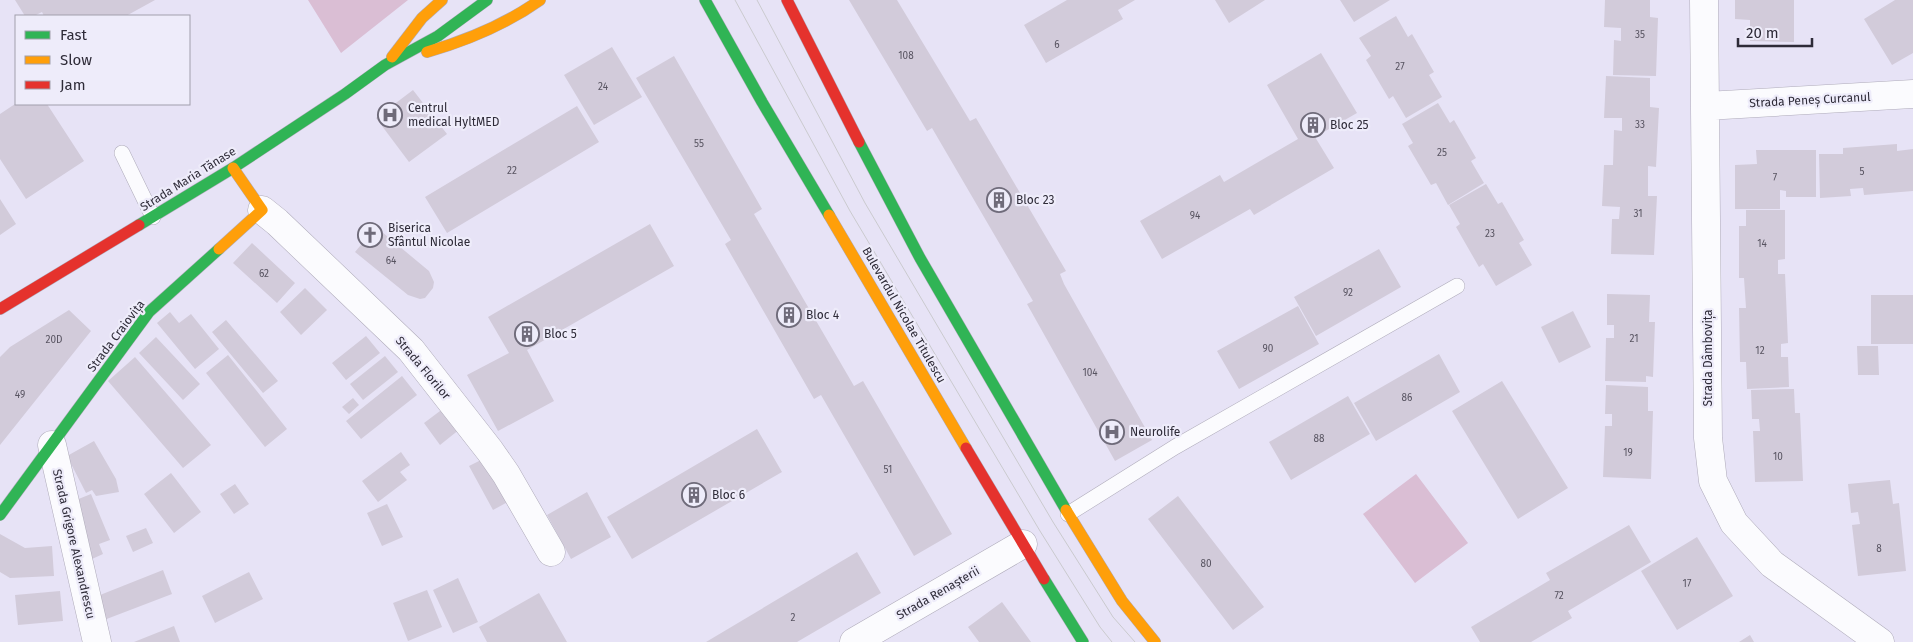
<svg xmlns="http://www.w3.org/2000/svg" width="1913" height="642" font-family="'Fira Sans',sans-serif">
	<rect width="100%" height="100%" fill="#e7e3f6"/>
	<!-- green -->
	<path fill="#dabed4" d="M308,0h100l-67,53z
		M1416,474l52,69 -53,40 -52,-69z"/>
	<!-- building -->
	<path fill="#d2cbda" d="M15,0h140l-29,16h-82l-2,-4 -8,4h-9z
		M849,0h48l73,121 6,-3 90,153 -6,3 4,10 88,156 -37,21 -88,-157 6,-3 -101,-173 -5,3z
		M1067,0h68l-17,10 5,9 -77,44 -22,-38z
		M1215,0h50l-36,23z
		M1340,0h50l-36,22z
		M1605,0h45v17l8,1 -2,58 -43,-1 1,-35 7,1v-13l-17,-1z
		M1735,0h59v42l-44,-1v-21l-15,-1z
		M1895,0h18v53l-21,12 -28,-46z
		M1396,16l12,21 4,-3 22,38 -5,3 13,22 -36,21 -13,-22 -4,3 -23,-39 5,-4 -12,-18z
		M612,47l30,50 -48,28 -30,-50z
		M1321,53l36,60 -42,24 19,31 -80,47 -4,-6 -88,50 -22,-38 80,-46 4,7 74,-43 -31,-54z
		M674,56l88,153 -8,5 100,172 9,-5 89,153 -38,22 -93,-161 -7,4 -89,-155 6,-4 -95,-162z
		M1606,76l44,2v29l9,1 -3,59 -8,-1v30h9l-3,59 -43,-1 1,-35h7l1,-12 -18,-1 2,-41h9l1,-35 8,1v-13h-18z
		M413,90l34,44 -38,28 -33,-44z
		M1438,103l12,20 4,-3 22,38 -5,3 13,22 -36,22 -12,-22 -5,2 -23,-39 5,-3 -11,-19z
		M15,104h32l37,57 -58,38 -26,-40v-45z
		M577,106l22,36 -152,91 -22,-36z
		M1897,144v7l16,-2v42l-49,4 -1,-7 -13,1 1,7 -31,2 -1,-44h24v-6z
		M1756,150h60v47h-30v-6l-6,-1v19h-45v-44l22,-1z
		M1486,184l12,20 4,-2 22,38 -5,3 13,22 -36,21 -13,-22 -4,3 -23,-40 4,-3 -11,-19z
		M0,199l16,25 -16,11z
		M1746,210h39v49l-7,1v14h7l3,69 -7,1v13h7l1,30 -42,2 -1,-27h-6l-1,-54h7l-2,-30h-5v-52h7z
		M650,224l24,42 -147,84 27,51 -56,30 -31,-56 42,-22 -21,-36z
		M376,227l53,44 5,11 -1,6 -8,10 -5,1 -12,-4 -53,-43z
		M252,243l43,40 -18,20 -44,-40z
		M1379,249l22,38 -85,49 -22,-39z
		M305,288l22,22 -26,25 -21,-23z
		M1607,294l43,1 -1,27h6l-2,55 -7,-1v6l-41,-1 1,-43h8v-13h-7z
		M1871,295h42v49h-42z
		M1298,306l21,38 -80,45 -22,-38z
		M69,310l22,21 -91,114v-88l10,-10z
		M1573,311l18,36 -32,16 -18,-36z
		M170,312l9,11 12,-9 28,35 -24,20 -38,-46z
		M226,320l52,61 -15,12 -51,-61z
		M366,336l14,17 -34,27 -14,-17z
		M156,337l44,47 -17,16 -44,-47z
		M1857,346h21l1,29h-21z
		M1439,354l21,38 -84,49 -22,-38z
		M228,355l59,74 -22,18 -59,-74z
		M385,356l13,16 -35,28 -13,-16z
		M135,357l76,88 -28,23 -75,-87z
		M402,376l15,19 -56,44 -15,-18z
		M1502,381l66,107 -50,31 -66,-108z
		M1606,385l42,2v24h5l-2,68 -48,-2 2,-51h7v-12h-7z
		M1794,389l1,24h5l3,68 -48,1 -2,-51h7l-1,-12h-7l-1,-29z
		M1348,396l22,38 -79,46 -22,-38z
		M353,398l6,7 -10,9 -7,-7z
		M444,408l16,21 -20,16 -16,-22z
		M757,429l25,43 -150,87 -25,-42z
		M94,441l22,38 3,13 -23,4 -4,-6 -6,3 -19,-37z
		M401,452l9,13 -10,7 7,8 -29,22 -16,-21z
		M491,455l24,43 -22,12 -24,-44z
		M171,473l30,39 -27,21 -30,-39z
		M1890,480l3,24 6,-1 7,68 -48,5 -6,-51 8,-1 -2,-12 -7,1 -3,-29z
		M235,484l14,20 -15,10 -14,-20z
		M587,492l24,45 -40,22 -24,-44z
		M91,494l19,46 -11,4 4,10 -11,5 -14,-36 6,-3 -8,-20z
		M1178,496l86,111 -31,23 -85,-111z
		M387,504l16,33 -21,9 -15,-33z
		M1629,525l22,37 -83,49 4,7 -41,24h-51l-9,-15 79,-47 -4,-7z
		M146,528l7,15 -20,9 -7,-16z
		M0,534l25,14 27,-2 2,30 -44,2 -10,-6z
		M1697,537l36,59 -56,34 -36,-59z
		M857,552l24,41 -84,49h-91z
		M163,570l9,24 -68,26 -9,-23z
		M249,572l14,27 -48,24 -13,-27z
		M458,578l20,44 -25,11 -20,-43z
		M427,590l15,37 -34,14 -15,-38z
		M60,591l3,30 -45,4 -3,-30z
		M539,593l28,49h-80l-8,-15z
		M1002,602l29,40h-52l-11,-15z
		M174,626l6,16h-46z
		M1750,635l4,7h-15z"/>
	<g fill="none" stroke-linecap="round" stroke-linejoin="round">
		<defs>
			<path id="lane" d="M122,153l31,64
				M1068,514l107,-67 282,-161"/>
			<path id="street" d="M1704,0l4,438 5,43 21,42 38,41 108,78
				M1706,106l207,-12
				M262,210l15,12 134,128 79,101 16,23 45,78
				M52,445l45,197
				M854,642l169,-98"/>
			<path id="fast" d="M705,0l57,102 67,113
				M859,142l61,116 146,252
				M139,225l94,-57 112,-74 40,-29 53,-29 49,-36
				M0,515l149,-203 70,-63
				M1044,579l39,63"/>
			<path id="slow" d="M427,52c41,-12 78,-27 113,-52
				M392,57l30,-39 20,-18
				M829,215l137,233
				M219,249l43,-39 -29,-42
				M1066,510l56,91 33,41"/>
			<path id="jam" d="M787,0l72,142
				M0,309l139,-84
				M966,448l78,131"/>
		</defs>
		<!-- lane casing -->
		<use href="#lane" stroke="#afabba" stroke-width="16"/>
		<!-- street casing -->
		<use href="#street" stroke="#afabba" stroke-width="29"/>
		<!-- fast casing -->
		<use href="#fast" stroke="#afabba" stroke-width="12"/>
		<!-- slow casing -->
		<use href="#slow" stroke="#afabba" stroke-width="12"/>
		<!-- jam casing -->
		<use href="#jam" stroke="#afabba" stroke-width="12"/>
		<!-- lane -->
		<use href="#lane" stroke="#fbfbfe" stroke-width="15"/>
		<!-- street -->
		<use href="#street" stroke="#fbfbfe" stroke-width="28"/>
		<!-- fast -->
		<use href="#fast" stroke="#30b455" stroke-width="11"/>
		<!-- slow -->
		<use href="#slow" stroke="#ff9f0a" stroke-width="11"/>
		<!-- jam -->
		<use href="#jam" stroke="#e5322d" stroke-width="11"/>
		<!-- tram -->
		<path stroke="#cacace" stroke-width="1" d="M735,0l115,211 190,320 60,96 12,15
			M757,0l108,203 188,319 60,95 22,25"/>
	</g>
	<!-- icons -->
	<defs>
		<symbol id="hospital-ring" viewBox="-11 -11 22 22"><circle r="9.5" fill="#eeecfa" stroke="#6f6b7a" stroke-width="1.5"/><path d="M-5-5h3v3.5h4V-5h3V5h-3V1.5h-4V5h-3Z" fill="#6f6b7a"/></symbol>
		<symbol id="building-ring" viewBox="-11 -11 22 22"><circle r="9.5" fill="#eeecfa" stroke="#6f6b7a" stroke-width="1.5"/><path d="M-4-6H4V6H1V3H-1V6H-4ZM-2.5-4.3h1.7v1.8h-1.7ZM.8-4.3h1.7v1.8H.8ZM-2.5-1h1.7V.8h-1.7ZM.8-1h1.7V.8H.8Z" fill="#6f6b7a"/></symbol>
		<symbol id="church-ring" viewBox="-11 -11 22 22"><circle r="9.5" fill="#eeecfa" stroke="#6f6b7a" stroke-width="1.5"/><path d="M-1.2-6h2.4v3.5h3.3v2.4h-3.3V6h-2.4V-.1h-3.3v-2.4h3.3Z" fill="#6f6b7a"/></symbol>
	</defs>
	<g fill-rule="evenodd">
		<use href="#hospital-ring" x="376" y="101" width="28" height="28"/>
		<use href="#building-ring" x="1299" y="111" width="28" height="28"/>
		<use href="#building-ring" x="985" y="186" width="28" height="28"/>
		<use href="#church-ring" x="356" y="221" width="28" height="28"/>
		<use href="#building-ring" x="775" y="301" width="28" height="28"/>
		<use href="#building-ring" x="513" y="320" width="28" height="28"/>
		<use href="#hospital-ring" x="1098" y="418" width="28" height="28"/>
		<use href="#building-ring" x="680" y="481" width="28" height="28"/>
	</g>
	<g text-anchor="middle" stroke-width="4.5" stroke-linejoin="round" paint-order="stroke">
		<!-- number labels -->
		<g font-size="10" fill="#585461">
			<text x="1640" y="38">35</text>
			<text x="1057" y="48">6</text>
			<text x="906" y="59">108</text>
			<text x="1400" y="70">27</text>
			<text x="603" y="90">24</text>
			<text x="1640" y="128">33</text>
			<text x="699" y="147">55</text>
			<text x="1442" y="156">25</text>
			<text x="512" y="174">22</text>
			<text x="1862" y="175">5</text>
			<text x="1775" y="181">7</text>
			<text x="1638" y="217">31</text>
			<text x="1195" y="219">94</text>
			<text x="1490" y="237">23</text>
			<text x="1762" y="247">14</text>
			<text x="391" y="264">64</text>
			<text x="264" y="277">62</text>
			<text x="1348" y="296">92</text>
			<text x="1634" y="342">21</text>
			<text x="54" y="343">20D</text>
			<text x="1268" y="352">90</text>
			<text x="1760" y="354">12</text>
			<text x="1090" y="376">104</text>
			<text x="20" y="398">49</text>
			<text x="1407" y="401">86</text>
			<text x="1319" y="442">88</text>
			<text x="1628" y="456">19</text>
			<text x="1778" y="460">10</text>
			<text x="888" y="473">51</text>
			<text x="1879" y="552">8</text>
			<text x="1206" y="567">80</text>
			<text x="1687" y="587">17</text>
			<text x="1559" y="599">72</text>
			<text x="793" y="621">2</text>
		</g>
		<!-- street labels -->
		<g font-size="12" fill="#2e2b38" stroke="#eeecfa">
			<text transform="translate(1810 100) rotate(-3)" y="4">Strada Peneș Curcanul</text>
			<text transform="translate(188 179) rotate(-32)" y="4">Strada Maria Tănase</text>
			<text transform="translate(904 315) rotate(60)" y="4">Bulevardul Nicolae Titulescu</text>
			<text transform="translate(116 336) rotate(-53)" y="4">Strada Craiovița</text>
			<text transform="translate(1708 358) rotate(-90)" y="4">Strada Dâmbovița</text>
			<text transform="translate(423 368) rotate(50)" y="4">Strada Florilor</text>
			<text transform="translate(74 544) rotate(77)" y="4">Strada Grigore Alexandrescu</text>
			<text transform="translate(938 593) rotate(-30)" y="4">Strada Renașterii</text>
		</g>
		<!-- poi labels -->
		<g font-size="12" fill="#2e2b38" stroke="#eeecfa" text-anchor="start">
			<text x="408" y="112">Centrul<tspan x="408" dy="14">medical HyltMED</tspan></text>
			<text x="1330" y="129">Bloc 25</text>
			<text x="1016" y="204">Bloc 23</text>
			<text x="388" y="232">Biserica<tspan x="388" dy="14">Sfântul Nicolae</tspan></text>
			<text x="806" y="319">Bloc 4</text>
			<text x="544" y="338">Bloc 5</text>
			<text x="1130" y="436">Neurolife</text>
			<text x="712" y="499">Bloc 6</text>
		</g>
	</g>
	<!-- legend -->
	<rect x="15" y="15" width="175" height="90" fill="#eeecfa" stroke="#a19fac"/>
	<rect x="25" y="31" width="25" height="8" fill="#30b455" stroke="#a19fac"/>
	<text x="60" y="40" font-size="15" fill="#2e2b38">Fast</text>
	<rect x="25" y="56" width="25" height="8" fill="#ff9f0a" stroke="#a19fac"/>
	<text x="60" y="65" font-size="15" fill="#2e2b38">Slow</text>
	<rect x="25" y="81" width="25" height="8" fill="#e5322d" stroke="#a19fac"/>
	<text x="60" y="90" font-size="15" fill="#2e2b38">Jam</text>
	<!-- scale -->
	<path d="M1738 38v8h74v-8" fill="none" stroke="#2e2b38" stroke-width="2.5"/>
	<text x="1746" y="38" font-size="15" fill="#2e2b38" stroke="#eeecfa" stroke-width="4" paint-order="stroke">20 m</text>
</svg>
